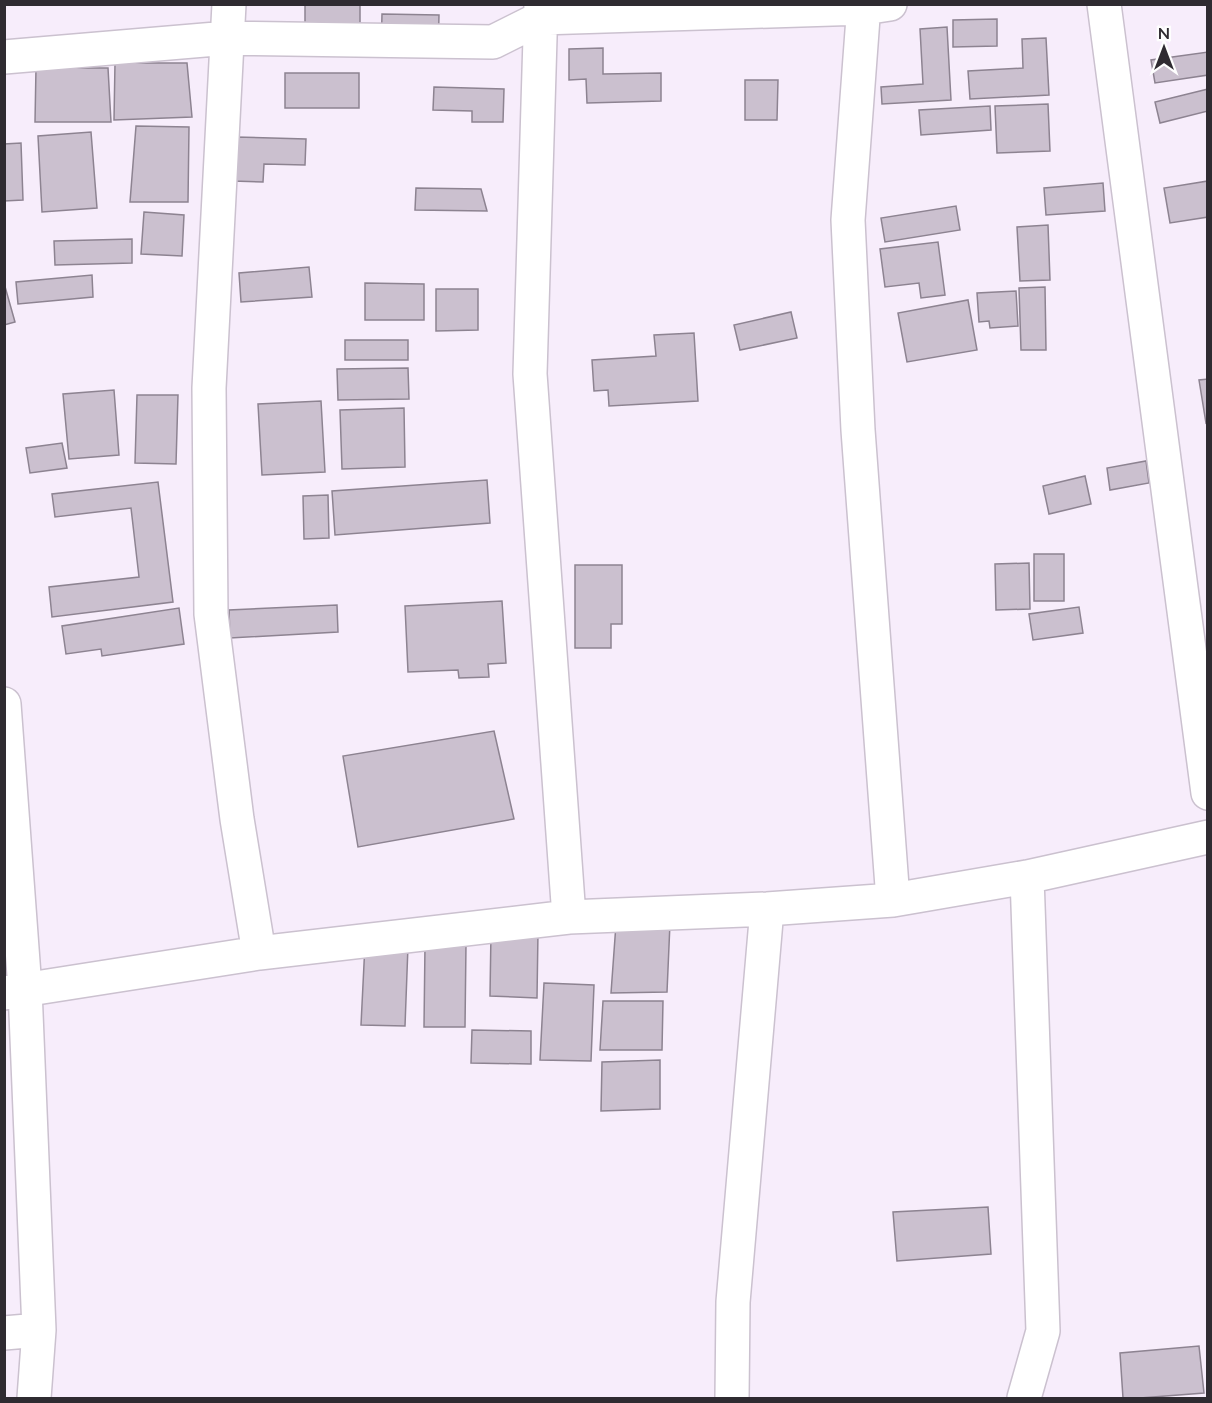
<svg xmlns="http://www.w3.org/2000/svg" width="1212" height="1403" font-family="Lato,sans-serif">
	<rect width="100%" height="100%" fill="#f7edfb"/>
	<!-- building -->
	<path fill="#cbc0cf" stroke="#8d8391" stroke-width="1.5" d="M305,4h55v33l-55,-1z
		M382,14l57,1 -1,40 -57,-1z
		M997,19v27l-44,1v-27z
		M947,27l4,73 -69,4 -1,-17 42,-3 -3,-55z
		M1046,38l3,57 -79,4 -2,-28 55,-3 -1,-29z
		M603,48v26l58,-1v28l-74,2 -1,-24 -17,1v-31z
		M1208,52v23l-53,8 -4,-23z
		M115,63h72l5,54 -78,3z
		M36,68h72l3,54h-76z
		M285,73h74v35h-74z
		M745,80h33l-1,40h-32z
		M434,87l70,2 -1,33h-31v-11l-39,-1z
		M1208,89v22l-48,12 -5,-21z
		M1048,104l2,47 -53,2 -2,-47z
		M990,106l1,24 -70,5 -2,-25z
		M136,126l53,1 -1,75h-58z
		M91,132l6,76 -55,4 -4,-76z
		M235,137l71,2 -1,26 -41,-1 -1,18 -30,-1z
		M21,143l2,57 -19,1v-57z
		M1208,181v36l-38,6 -6,-35z
		M1103,183l2,28 -59,4 -2,-27z
		M416,188l65,1 6,22 -72,-1z
		M956,206l4,24 -75,12 -4,-24z
		M144,212l40,3 -2,41 -41,-2z
		M1048,225l2,55 -30,1 -3,-54z
		M132,239v24l-77,2 -1,-24z
		M938,242l7,53 -24,3 -2,-15 -34,4 -5,-38z
		M309,267l3,30 -71,5 -2,-29z
		M92,275l1,22 -75,7 -2,-22z
		M4,283l11,39 -11,3z
		M365,283l59,1v36h-59z
		M1045,287l1,63h-25l-2,-62z
		M436,289h42v41l-42,1z
		M1016,291l2,35 -28,2 -1,-7 -10,1 -2,-29z
		M968,300l9,50 -70,12 -9,-49z
		M791,312l6,26 -57,12 -6,-25z
		M694,333l4,68 -89,5 -1,-16 -14,1 -2,-31 64,-4 -2,-21z
		M345,340h63v20h-63z
		M408,368l1,31 -71,1 -1,-31z
		M1208,379v43l-2,1 -7,-43z
		M114,390l5,65 -50,4 -6,-65z
		M137,395h41l-2,69 -41,-1z
		M321,401l4,71 -63,3 -4,-71z
		M404,408l1,59 -63,2 -2,-59z
		M62,443l5,25 -37,5 -4,-25z
		M1146,461l3,22 -39,7 -3,-22z
		M1085,476l6,28 -42,10 -6,-28z
		M487,480l3,43 -155,12 -3,-44z
		M158,482l15,120 -121,15 -3,-30 90,-10 -8,-69 -76,9 -3,-23z
		M328,495l1,43 -25,1 -1,-43z
		M1034,554h30v47h-30z
		M1029,563l1,46 -34,1 -1,-46z
		M575,565h47v59h-11v24h-36z
		M502,601l4,62 -18,1 1,13 -30,1 -1,-8 -50,2 -3,-66z
		M337,605l1,27 -108,6 -1,-28z
		M1079,607l4,26 -50,7 -4,-26z
		M179,608l5,36 -82,12 -1,-7 -35,5 -4,-28z
		M494,731l20,88 -156,28 -15,-91z
		M670,923l-3,69 -56,1 5,-69z
		M491,932h47l-1,66 -47,-2z
		M365,944l43,2 -3,80 -44,-1z
		M466,944l-1,83h-41l1,-82z
		M544,983l50,2 -3,76 -51,-1z
		M603,1001h60l-1,49h-62z
		M472,1030l59,1v33l-60,-1z
		M660,1060v49l-59,2 1,-49z
		M988,1207l3,47 -94,7 -4,-49z
		M1199,1346l5,47 -64,5h-17l-3,-45z"/>
	<g fill="none" stroke-linecap="round" stroke-linejoin="round">
		<defs>
			<path id="minor" d="M229,4l-20,384 2,226 26,205 22,134
				M541,4l-11,370 39,543
				M864,4l-16,216 10,210 35,470
				M1104,4l104,789
				M4,57l224,-19 265,4 48,-24 323,-10 26,-4
				M4,704l21,285 14,341 -5,68
				M4,993l255,-40 310,-36 198,-8 126,-9 134,-23 181,-40
				M4,1333l35,-3
				M732,1398l1,-96 34,-393
				M1024,1398l19,-67 -16,-454"/>
		</defs>
		<!-- minor casing -->
		<use href="#minor" stroke="#cbc1cf" stroke-width="36"/>
		<!-- minor -->
		<use href="#minor" stroke="#fff" stroke-width="33"/>
	</g>
	<!-- border -->
	<rect width="1212" height="1403" fill="none" stroke="#2f2b31" stroke-width="12"/>
	<!-- north arrow -->
	<g transform="translate(1164 48)" stroke="#fefefe" stroke-width="4.5" paint-order="stroke">
	<path d="M0-4.5L10 22L0 15L-10 22Z" fill="#2f2b31"/>
	<text y="-9" font-size="16" font-weight="bold" text-anchor="middle" fill="#2f2b31">N</text>
	</g>
</svg>
